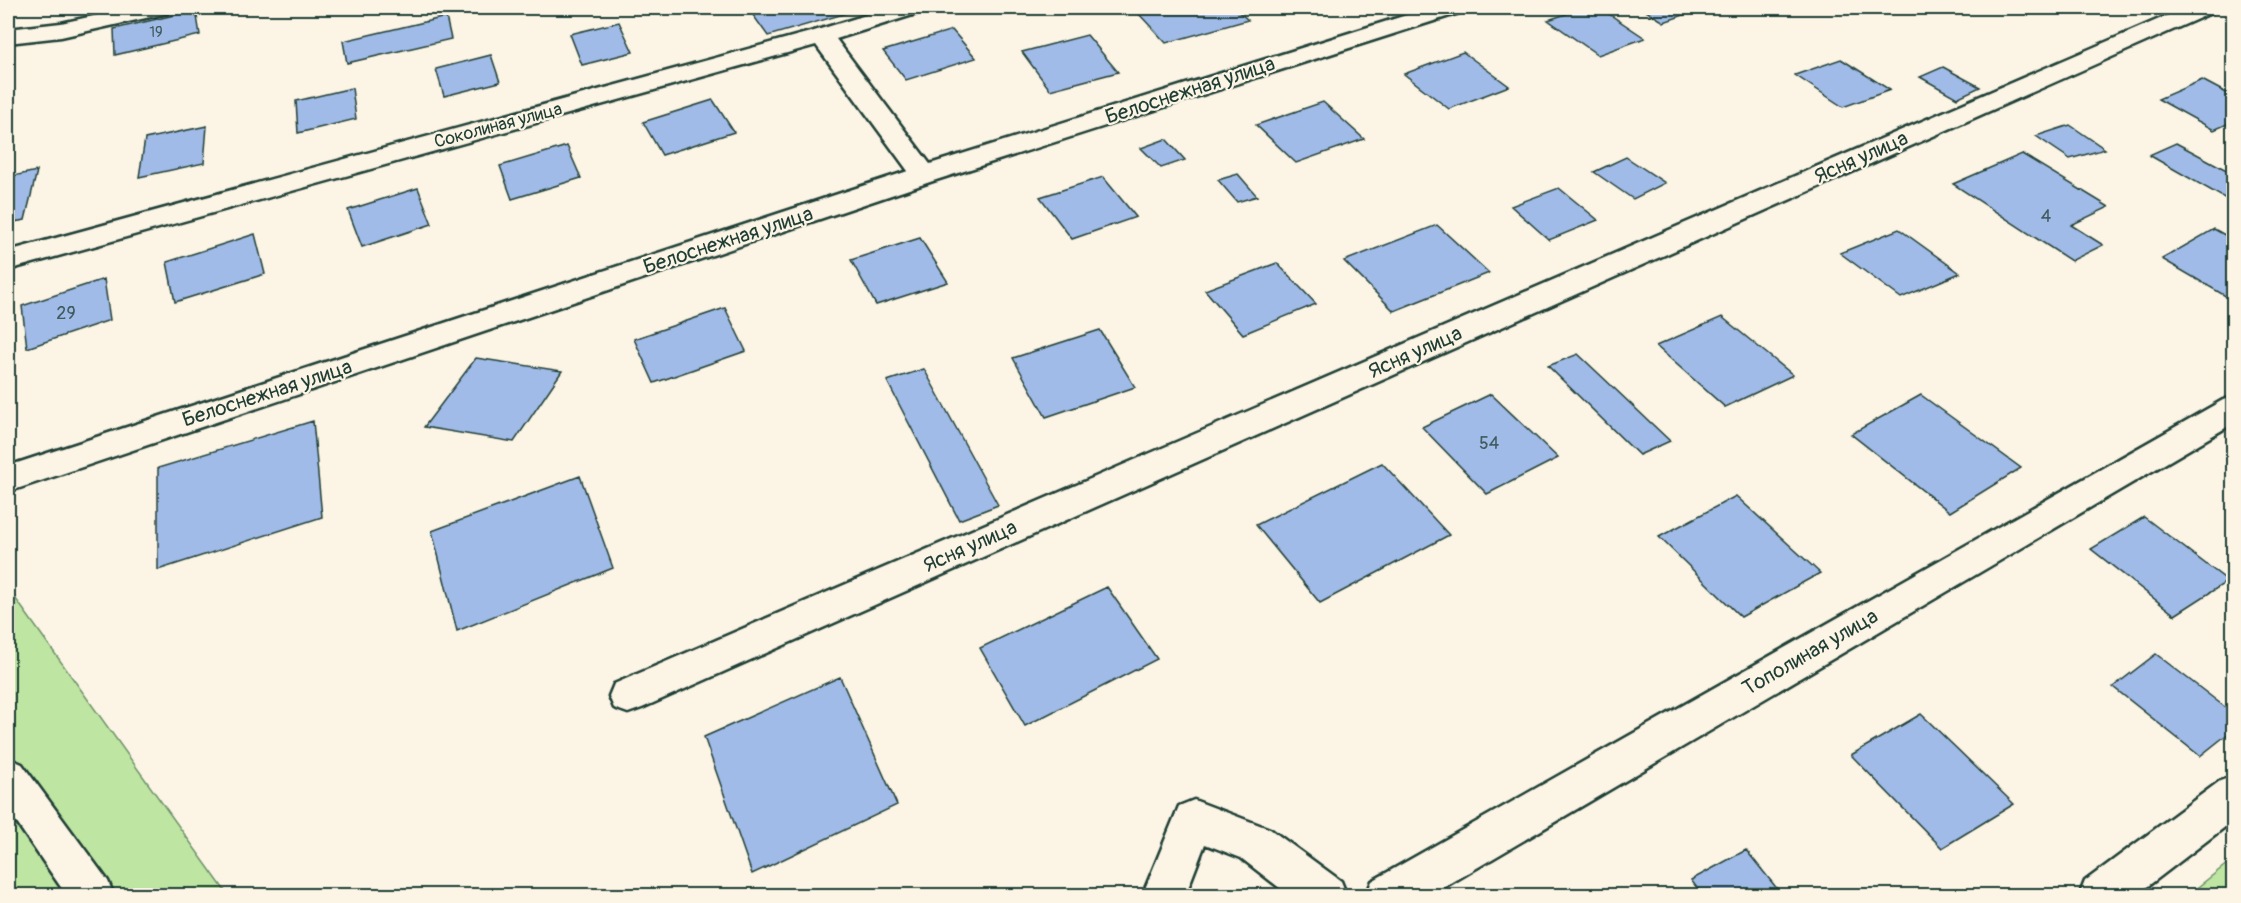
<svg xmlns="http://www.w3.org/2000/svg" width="2241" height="903" font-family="Pangolin,sans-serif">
	<rect width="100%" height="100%" fill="#fcf5e5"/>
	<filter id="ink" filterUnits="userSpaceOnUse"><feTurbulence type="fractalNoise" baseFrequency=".0167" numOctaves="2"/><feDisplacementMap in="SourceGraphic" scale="12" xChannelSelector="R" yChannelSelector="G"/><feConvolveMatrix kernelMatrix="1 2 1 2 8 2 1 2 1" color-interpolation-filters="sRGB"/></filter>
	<g filter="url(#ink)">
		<!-- green -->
		<path fill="#bee5a1" stroke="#6e916a" stroke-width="1.5" d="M8,588l220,307h-220z
			M2233,859v36h-45z"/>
		<!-- building -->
		<path fill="#a1bbe8" stroke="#1f3d34" stroke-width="1.5" d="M748,8h99l4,4 -83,24z
			M1159,8h75l14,12 -82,23 -28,-30z
			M1584,8h16l45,30 -47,17 -50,-35z
			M1641,8h57l3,1 -37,13z
			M196,10l4,25 -85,20 -1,-26z
			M446,17l5,22 -104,24 -4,-22z
			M619,22l14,30 -51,13 -12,-31z
			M952,30l24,28 -70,22 -23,-29z
			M1087,35l31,37 -68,18 -28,-38z
			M1463,52l46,34 -60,23 -45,-35z
			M491,55l9,27 -56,14 -8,-27z
			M1841,59l49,31 -47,17 -48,-32z
			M1943,67l37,20 -23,11 -37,-21z
			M2202,80l32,17v24l-20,9 -56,-31z
			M352,88l4,31 -58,14 -2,-32z
			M713,100l21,32 -72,23 -19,-33z
			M1323,102l41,37 -68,24 -40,-38z
			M2070,125l35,24 -35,10 -34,-23z
			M207,126l-3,37 -65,14 6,-38z
			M1166,139l19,21 -24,8 -20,-20z
			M2176,143l58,31v21l-8,4 -77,-44z
			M567,146l14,32 -69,21 -12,-33z
			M2022,154l87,53 -38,18 32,20 -32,16 -118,-77z
			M1626,157l39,26 -32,16 -39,-27z
			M37,171l-12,49 -17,3v-46z
			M1238,174l19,22 -20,6 -19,-22z
			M1103,177l33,40 -64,22 -32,-42z
			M418,188l14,36 -70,23 -14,-37z
			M1559,188l39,32 -49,20 -38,-34z
			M1437,225l52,48 -95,38 -50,-50z
			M1899,229l61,44 -59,25 -61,-45z
			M2214,229l20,11v61l-72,-42z
			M255,234l10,40 -90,28 -8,-40z
			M920,238l28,44 -72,23 -25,-45z
			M1277,263l39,41 -73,30 -38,-44z
			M104,279l6,41 -83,28 -5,-42z
			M725,308l21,43 -92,32 -20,-44z
			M1722,317l71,58 -68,32 -69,-61z
			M1100,330l35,57 -89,30 -33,-59z
			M1578,354l92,87 -31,14 -91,-89z
			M476,358l86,13 -48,71 -90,-15z
			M924,369l74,136 -39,15 -72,-139z
			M1491,394l67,64 -71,36 -65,-67z
			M1921,395l100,73 -71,44 -99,-78z
			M313,421l9,96 -164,53v-102z
			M1382,463l67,72 -129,68 -64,-78z
			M580,476l33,92 -156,63 -25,-100z
			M1736,496l84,77 -79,44 -82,-80z
			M2144,517l84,64 -53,34 -84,-66z
			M1107,587l50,72 -132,67 -45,-78z
			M2156,654l78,60v15l-34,27 -87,-69z
			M840,677l57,128 -145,69 -48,-137z
			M1921,714l93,90 -72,44 -91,-93z
			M1746,850l37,46h-80l-12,-16z"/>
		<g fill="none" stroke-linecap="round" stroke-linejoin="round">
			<defs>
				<path id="minor" d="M131,8h41l-4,5 -107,24 -53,6v-14l53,-6z
					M889,8h34l-4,5 -83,26 94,125 499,-156h34l-4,5 -526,168 -925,311v-26l900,-295 -92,-126 -808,225v-19l806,-220z
					M2185,8h30l-4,5 -1569,695 -14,5 -14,-5 -5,-12 5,-12z
					M2234,396v27l-805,473h-63l6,-15 851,-481z
					M8,758l14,6 86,117 6,15h-47l-59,-86z
					M2234,776v44l-99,76h-56l6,-15 135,-100z
					M1194,800l76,29 71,52 6,15h-57l-49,-38 -36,-14 -20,52h-43l37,-90z"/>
			</defs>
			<!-- minor casing -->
			<use href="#minor" stroke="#1f3d34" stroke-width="5"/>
			<!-- minor -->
			<use href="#minor" fill="#fcf5e5" fill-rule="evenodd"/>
		</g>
	</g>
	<g text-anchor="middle" stroke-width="4.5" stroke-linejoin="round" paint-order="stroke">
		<!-- far-number labels -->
		<g font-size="15" fill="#405c61">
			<text x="156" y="37">19</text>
		</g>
		<!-- far-street labels -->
		<g font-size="18" fill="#1f3d34" stroke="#fcf5e5">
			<text transform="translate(498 125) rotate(-15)" y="6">Соколиная улица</text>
		</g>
		<!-- number labels -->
		<g font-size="18" fill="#405c61">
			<text x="2046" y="222">4</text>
			<text x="66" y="319">29</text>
			<text x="1489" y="449">54</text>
		</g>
		<!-- street labels -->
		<g font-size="21" fill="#1f3d34" stroke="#fcf5e5">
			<text transform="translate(1190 90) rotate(-18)" y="7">Белоснежная улица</text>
			<text transform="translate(1861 157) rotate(-24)" y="7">Ясня улица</text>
			<text transform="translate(728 240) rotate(-18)" y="7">Белоснежная улица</text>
			<text transform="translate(1415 352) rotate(-24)" y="7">Ясня улица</text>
			<text transform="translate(267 393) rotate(-18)" y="7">Белоснежная улица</text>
			<text transform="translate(970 546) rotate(-24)" y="7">Ясня улица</text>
			<text transform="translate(1810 652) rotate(-30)" y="7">Тополиная улица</text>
		</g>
	</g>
	<!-- margin -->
	<rect width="2241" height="903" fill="none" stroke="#fcf5e5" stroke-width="30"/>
	<rect x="15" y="15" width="2211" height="873" fill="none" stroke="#1f3d34" stroke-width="2" filter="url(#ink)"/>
</svg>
